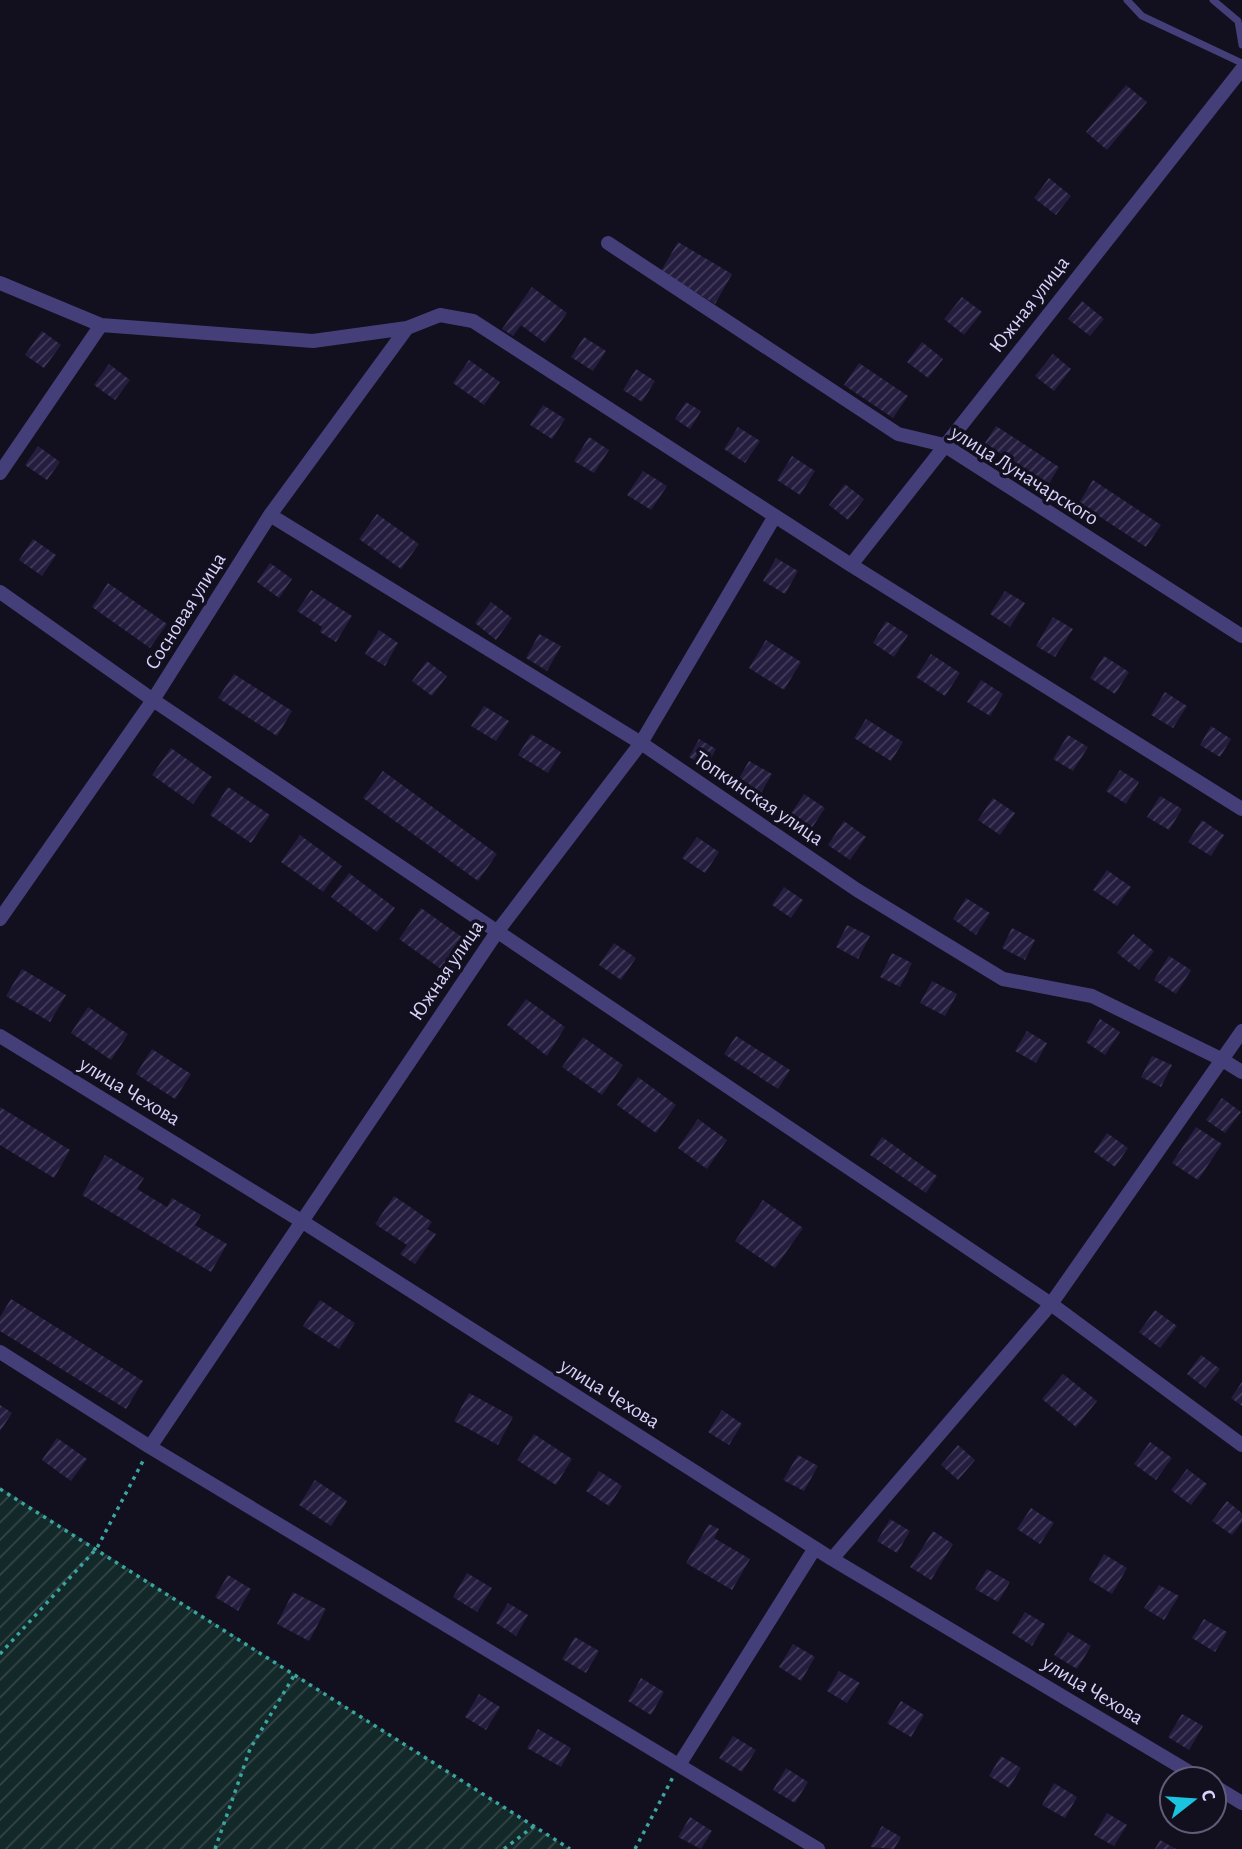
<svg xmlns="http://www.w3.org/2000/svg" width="1242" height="1849" font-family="'Alegreya Sans',sans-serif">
	<defs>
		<pattern id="garden-furrows" width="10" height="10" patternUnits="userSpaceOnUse" patternTransform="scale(1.75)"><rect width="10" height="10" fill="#132828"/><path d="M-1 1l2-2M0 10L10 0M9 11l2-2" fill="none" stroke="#354648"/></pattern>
		<pattern id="building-hatch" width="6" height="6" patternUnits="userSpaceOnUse" patternTransform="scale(1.75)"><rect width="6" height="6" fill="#251d3e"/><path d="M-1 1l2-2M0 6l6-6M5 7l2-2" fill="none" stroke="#443d5b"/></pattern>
	</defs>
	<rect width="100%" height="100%" fill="#120f1f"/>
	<!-- garden -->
	<path fill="url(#garden-furrows)" d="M0,1487l534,339 36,23h-570z"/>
	<!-- building -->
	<path fill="url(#building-hatch)" d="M1126,85l21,17 -40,48 -21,-18z
		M1049,178l22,18 -15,19 -22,-17z
		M678,242l54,32 -17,30 -54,-33z
		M532,287l35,26 -22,30 -24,-18 -8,11 -11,-7z
		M962,297l20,15 -18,23 -20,-16z
		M1082,301l22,18 -14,17 -22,-17z
		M42,331l19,14 -17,23 -19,-13z
		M584,337l22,14 -13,20 -22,-14z
		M922,342l21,17 -15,19 -21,-16z
		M1053,354l18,15 -17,22 -19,-15z
		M469,360l31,22 -16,23 -31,-22z
		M859,363l49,33 -15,22 -49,-33z
		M109,364l21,16 -15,20 -21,-15z
		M636,369l19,12 -13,21 -19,-12z
		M686,402l15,9 -11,18 -15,-10z
		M543,405l22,14 -13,20 -22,-14z
		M996,426l63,41 -11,18 -63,-42z
		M738,427l22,14 -15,22 -21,-14z
		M589,437l20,13 -15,23 -20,-12z
		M38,446l22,16 -13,18 -22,-15z
		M792,456l23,15 -15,24 -23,-15z
		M643,471l24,15 -16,24 -24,-15z
		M1093,480l68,45 -15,22 -67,-44z
		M845,484l19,15 -16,21 -19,-15z
		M377,514l42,30 -18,25 -42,-30z
		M33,539l23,16 -14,21 -23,-16z
		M776,558l22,13 -13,23 -22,-13z
		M270,563l22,16 -13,19 -22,-16z
		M108,583l59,41 -17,24 -58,-41z
		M311,590l41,26 -16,26 -16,-10 2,-5 -25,-16z
		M1005,591l20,12 -15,24 -20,-13z
		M491,602l21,16 -16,22 -21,-17z
		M1053,617l20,12 -18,28 -19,-11z
		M886,621l22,14 -14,22 -21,-14z
		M379,630l19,13 -13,23 -20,-12z
		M539,634l22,12 -14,25 -21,-13z
		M766,640l35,22 -17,28 -35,-22z
		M931,654l29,19 -15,23 -29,-19z
		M1104,656l25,16 -14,22 -25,-16z
		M427,661l20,15 -15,20 -20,-15z
		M234,674l58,37 -15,25 -59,-38z
		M981,680l22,14 -13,22 -23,-14z
		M1165,692l22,14 -14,22 -22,-13z
		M484,706l25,15 -13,20 -25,-15z
		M866,719l37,23 -12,19 -37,-23z
		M1211,726l20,13 -11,18 -20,-12z
		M531,734l30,18 -13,21 -30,-18z
		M1068,735l20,12 -15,24 -20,-12z
		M699,739l17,10 -10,18 -17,-10z
		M171,748l41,29 -19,27 -41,-29z
		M749,761l23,13 -15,26 -23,-13z
		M1120,770l19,12 -13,22 -20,-13z
		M383,771l114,83 -19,27 -115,-83z
		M228,787l42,28 -19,28 -41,-28z
		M804,794l21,14 -14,21 -21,-14z
		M1160,796l22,13 -13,21 -22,-13z
		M993,798l22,15 -15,22 -22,-15z
		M1202,820l22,15 -13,21 -23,-14z
		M844,821l22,16 -16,23 -22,-15z
		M300,835l42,31 -19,26 -42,-30z
		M697,837l22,15 -14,21 -23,-15z
		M1107,870l24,17 -14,19 -24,-16z
		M349,873l46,35 -18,24 -46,-35z
		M784,887l19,13 -12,18 -19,-13z
		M966,898l24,15 -14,22 -23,-16z
		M421,908l52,37 -22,31 -52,-37z
		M847,925l23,11 -12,23 -22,-12z
		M1012,928l23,12 -10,20 -23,-12z
		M1133,934l21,17 -15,19 -22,-17z
		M614,943l22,15 -15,22 -22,-15z
		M892,953l20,10 -12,24 -20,-10z
		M1169,956l22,14 -15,24 -22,-14z
		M22,969l44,26 -16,27 -44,-26z
		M932,981l25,13 -12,22 -25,-13z
		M526,999l39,28 -18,29 -40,-31z
		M88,1007l40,27 -17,26 -40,-27z
		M1100,1019l20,13 -15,23 -19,-13z
		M1027,1031l20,12 -11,20 -21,-12z
		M736,1036l54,34 -12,19 -54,-35z
		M583,1037l40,28 -21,30 -40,-28z
		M152,1049l39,25 -16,25 -39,-25z
		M1152,1056l20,9 -11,22 -20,-10z
		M638,1077l38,28 -20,28 -39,-28z
		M1222,1098l19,14 -16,21 -19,-13z
		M0,1107l70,43 -16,28 -54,-33z
		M698,1119l29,21 -20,29 -29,-21z
		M1196,1127l26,17 -24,36 -26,-17z
		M1107,1133l21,15 -13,19 -21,-15z
		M882,1137l55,39 -11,17 -56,-38z
		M105,1155l39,23 -7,11 30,18 5,-9 29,17 -6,10 32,19 -16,28 -129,-77z
		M394,1196l38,26 -5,7 9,5 -21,30 -15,-10 7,-9 -32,-21z
		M763,1200l40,28 -28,40 -40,-27z
		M11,1299l132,82 -17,28 -126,-78v-14z
		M320,1300l35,23 -16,26 -36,-23z
		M1155,1310l22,16 -17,22 -21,-16z
		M1201,1355l19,14 -15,19 -18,-14z
		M1063,1374l34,27 -21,26 -34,-28z
		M1242,1382v24l-11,-8z
		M469,1393l44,24 -15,28 -44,-24z
		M0,1405l12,8 -12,18z
		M722,1410l20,14 -13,21 -21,-13z
		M534,1434l38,25 -16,26 -39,-25z
		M57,1438l30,21 -16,22 -29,-21z
		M1150,1442l22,16 -16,22 -22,-16z
		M958,1445l17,15 -17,20 -17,-15z
		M798,1455l20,11 -14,25 -21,-11z
		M1187,1469l20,15 -16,21 -20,-15z
		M599,1471l23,15 -13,20 -23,-15z
		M315,1480l32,21 -16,25 -32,-21z
		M1227,1501l15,12v9l-10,13 -20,-14z
		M1031,1508l23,15 -14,21 -23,-15z
		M890,1519l20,12 -13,22 -20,-12z
		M709,1524l10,5 -5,9 36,21 -18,31 -46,-27z
		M933,1531l20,13 -22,36 -21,-13z
		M1104,1554l23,14 -15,26 -23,-14z
		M987,1569l23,13 -12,20 -23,-13z
		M467,1573l25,15 -15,24 -24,-15z
		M228,1575l23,14 -13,22 -23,-14z
		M1159,1585l20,11 -15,24 -20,-12z
		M293,1592l33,17 -17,32 -32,-17z
		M508,1603l20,12 -12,21 -20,-13z
		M1025,1612l20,12 -13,22 -20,-13z
		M1204,1619l23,13 -12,20 -23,-14z
		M1068,1632l23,14 -14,23 -23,-14z
		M575,1637l24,14 -13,22 -24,-14z
		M793,1644l22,13 -14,24 -22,-14z
		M839,1671l21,12 -13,20 -20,-12z
		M641,1678l23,14 -13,23 -23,-14z
		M479,1694l21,13 -14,23 -21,-13z
		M901,1701l23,14 -13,22 -24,-14z
		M1182,1714l21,12 -14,24 -21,-13z
		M538,1729l33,19 -10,19 -34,-19z
		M733,1736l23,14 -14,22 -23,-14z
		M1001,1756l20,12 -12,20 -20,-12z
		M786,1768l22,14 -13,21 -22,-13z
		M1054,1783l23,14 -12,21 -23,-13z
		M1107,1813l20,12 -13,21 -20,-11z
		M690,1817l22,14 -11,18 -23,-12z
		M882,1826l19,11 -7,12 -24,-2z
		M1160,1840l16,9h-21z"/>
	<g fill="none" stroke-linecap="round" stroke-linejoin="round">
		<!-- path -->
		<path stroke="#3ba5a2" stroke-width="3.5" stroke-dasharray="3.5 5" stroke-linecap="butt" d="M0,1489l570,360
			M0,1654l97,-106 47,-89
			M215,1849l35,-100 45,-75
			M504,1849l30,-23
			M635,1849l38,-72"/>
		<!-- service -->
		<path stroke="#443f79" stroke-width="7" d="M1127,0l15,16 100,47
			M1213,0l25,21 4,24"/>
		<!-- minor -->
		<path stroke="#443f79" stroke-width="14" d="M608,243l290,191 46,11 298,191
			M0,283l101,42
			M0,473l101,-148 212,16 94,-13 33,-13 33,6 378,244 391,244
			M270,515l371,228 216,147 146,89 89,17 129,63 21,13
			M851,565l391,-496
			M0,592l153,108 898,604 191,141
			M0,919l153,-219 117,-185 137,-187
			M0,1036l303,186 529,337 369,220
			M0,1352l150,95 668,402
			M150,1447l347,-515 144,-189 134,-227
			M832,1559l219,-255 191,-273
			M679,1765l136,-217
			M1214,1786l28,17"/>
	</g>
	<g text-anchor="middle" stroke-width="7" stroke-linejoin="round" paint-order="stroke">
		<!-- street labels -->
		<g font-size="21" fill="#d8d2fa" stroke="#120f1f">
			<text transform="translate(1029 304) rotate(-52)" y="7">Южная улица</text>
			<text transform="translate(1025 475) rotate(32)" y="7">улица Луначарского</text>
			<text transform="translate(185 611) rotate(-58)" y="7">Сосновая улица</text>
			<text transform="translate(759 798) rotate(34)" y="7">Топкинская улица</text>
			<text transform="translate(446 970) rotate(-56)" y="7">Южная улица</text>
			<text transform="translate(130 1091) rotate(31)" y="7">улица Чехова</text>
			<text transform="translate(610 1393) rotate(32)" y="7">улица Чехова</text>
			<text transform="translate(1093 1690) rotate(31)" y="7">улица Чехова</text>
		</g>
	</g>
	<!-- north arrow -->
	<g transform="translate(1193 1800) rotate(73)"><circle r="33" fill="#120f1f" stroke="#615d77" stroke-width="2"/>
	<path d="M0-5L12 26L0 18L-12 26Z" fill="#1ac4de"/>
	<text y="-10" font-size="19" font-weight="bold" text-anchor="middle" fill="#d8d2fa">С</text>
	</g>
</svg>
